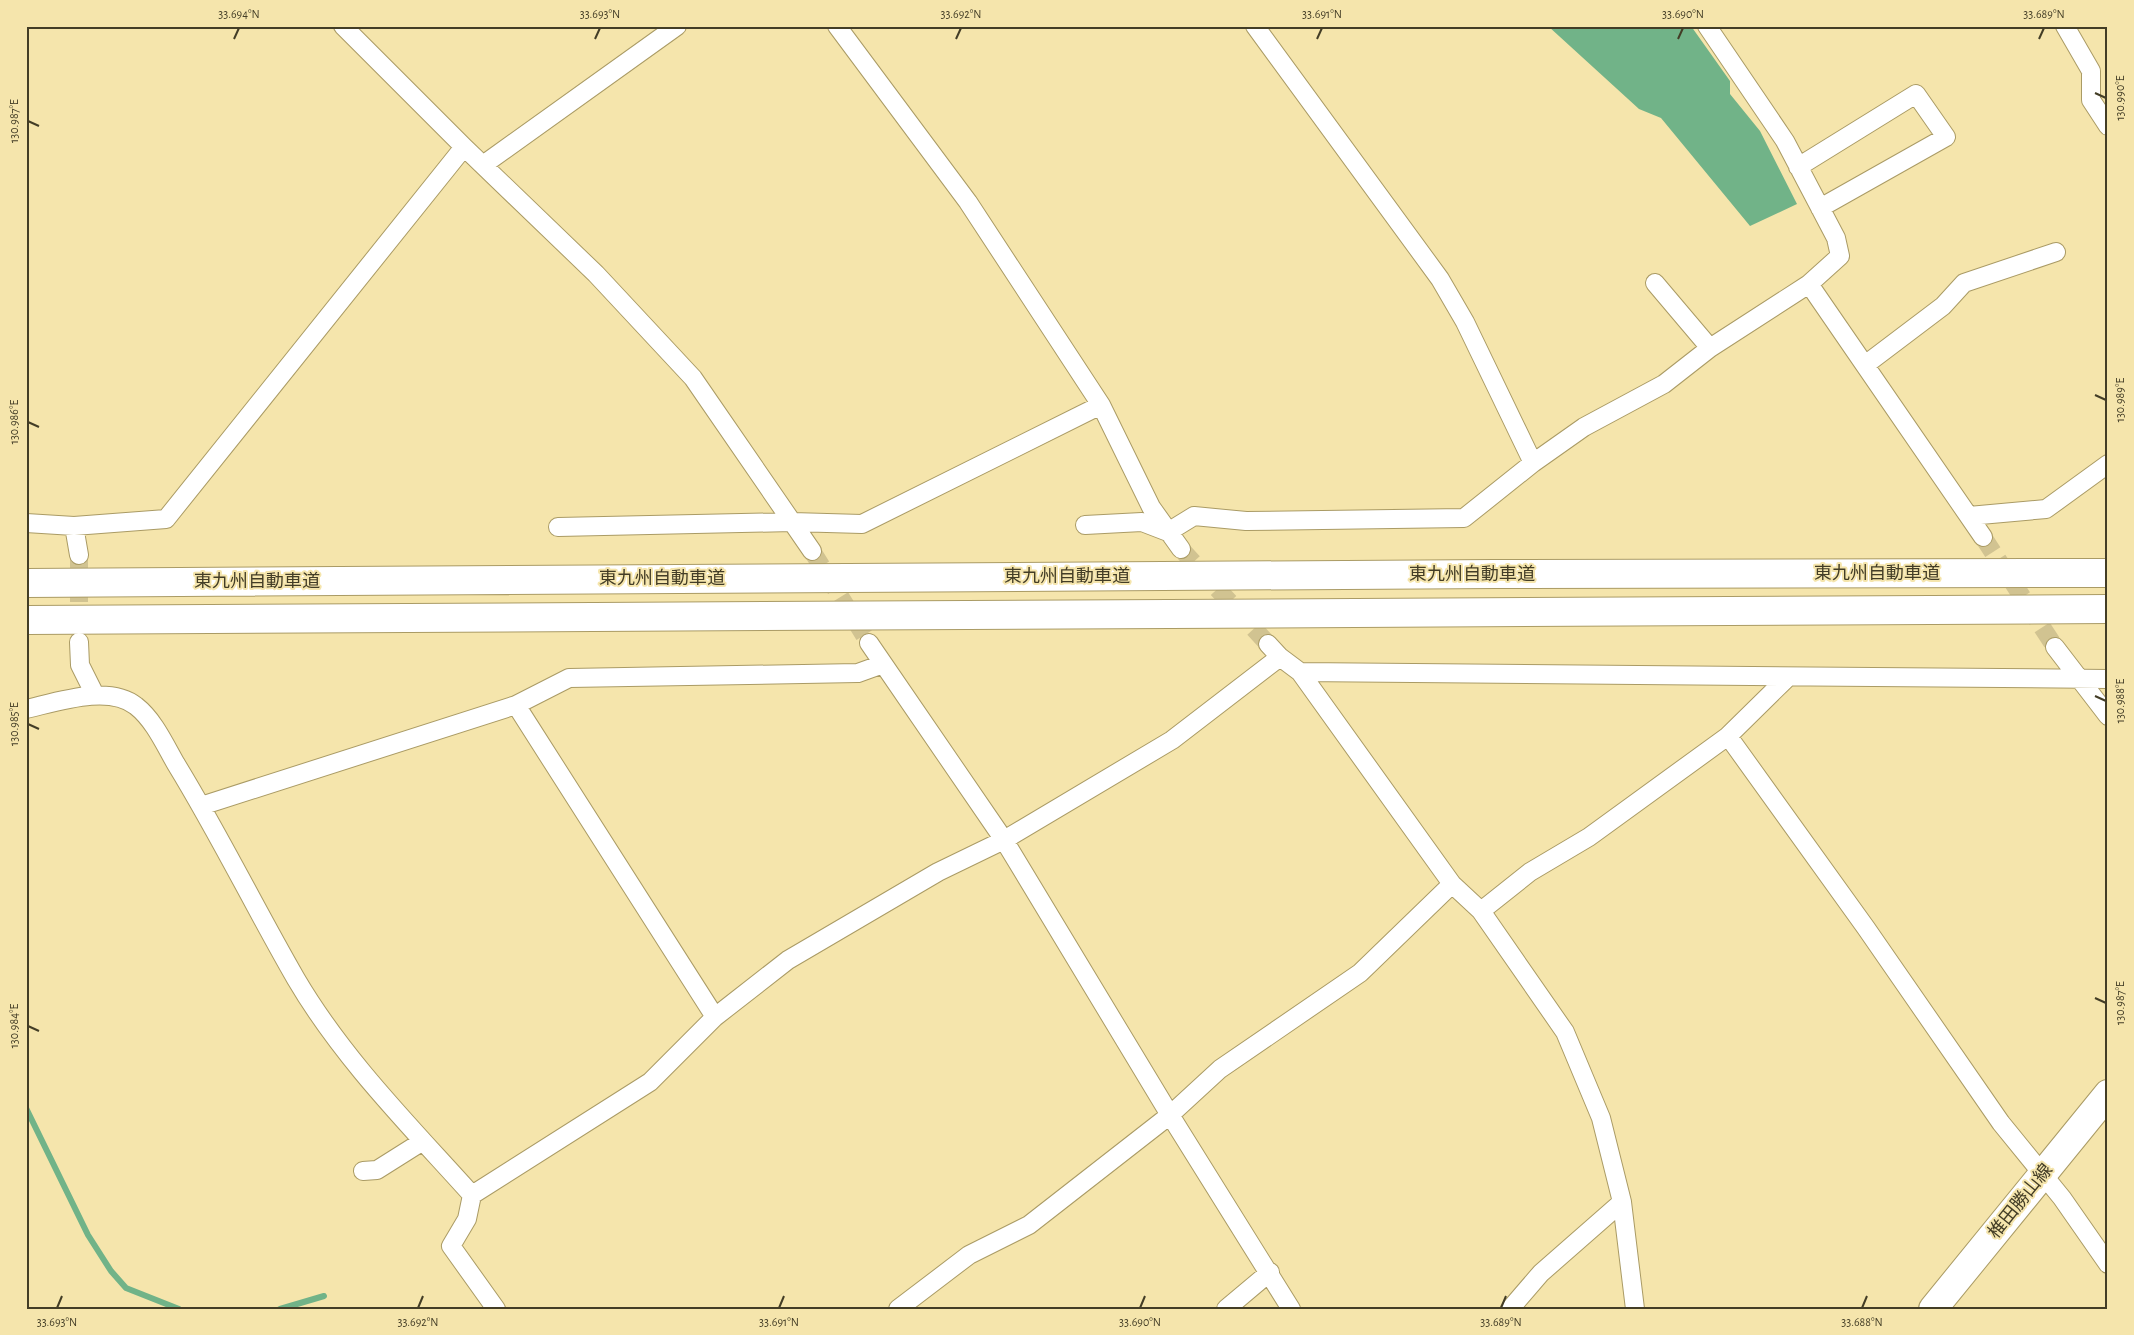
<svg xmlns="http://www.w3.org/2000/svg" width="2134" height="1335" font-family="'Alegreya Sans','Noto Sans JP',sans-serif">
	<rect width="100%" height="100%" fill="#f5e5ac"/>
	<!-- water -->
	<path fill="#71b388" d="M1548,26h143l39,55v13l30,37 37,73 -47,22 -89,-108 -22,-9z"/>
	<g fill="none" stroke-linecap="round" stroke-linejoin="round">
		<!-- stream -->
		<path stroke="#71b388" stroke-width="6" d="M26,1108l62,127 23,36 15,17 53,21
			M280,1309l44,-13"/>
		<!-- minor-tunnel -->
		<path stroke="#d1c391" stroke-width="18" stroke-dasharray="18 9" stroke-linecap="butt" d="M1983,537l72,110
			M1181,549l87,95
			M812,551l57,92
			M79,629v-74"/>
		<defs>
			<path id="minor" d="M343,26l121,121 132,127 97,104 119,173
				M837,26l131,176 133,203 50,102 30,42
				M1255,26l185,253 25,43 68,141
				M1707,26l78,115 51,97 4,18 -31,28 174,253
				M2065,26l26,45v29l17,26
				M483,165l194,-139
				M1798,167l118,-73 30,43 -126,71
				M1655,283l55,65
				M1865,365l78,-59 21,-23 92,-31
				M1969,516l77,-7 62,-45
				M26,523l48,3 92,-7 298,-372
				M1085,525l57,-3 26,10 26,-16 52,5 218,-3 69,-55 51,-36 80,-43 46,-36 99,-64
				M74,526l5,29
				M558,527l234,-5 70,2 239,-119
				M79,642l1,23 15,30
				M869,643l135,197 166,275 121,194
				M1268,644l12,13 20,15 152,212 29,27 84,121 36,86 21,84 13,107
				M2055,647l53,69
				M1300,672l808,7
				M516,705l199,312
				M26,709c31,-7 83,-25 110,-3 18,14 29,39 40,58 43,70 79,144 120,215 47,80 114,147 176,216
				M1728,736l138,192 135,195 61,75 46,66
				M201,806l315,-101 53,-27 289,-5 25,-9
				M1481,911l49,-39 59,-35 139,-101 59,-58
				M363,1171l14,-1 46,-29
				M496,1309l-45,-63 16,-27 5,-24 178,-113 65,-65 73,-57 150,-88 66,-32 168,-100 108,-83
				M898,1309l71,-54 60,-30 141,-110 50,-46 140,-96 92,-89
				M1226,1309l44,-37
				M1510,1309l31,-36 81,-71"/>
			<path id="primary" d="M1933,1309l175,-215"/>
			<path id="motorway" d="M26,583l1469,-9 613,-1
				M26,620l2082,-11"/>
		</defs>
		<!-- minor casing -->
		<use href="#minor" stroke="#aa9b65" stroke-width="20"/>
		<!-- primary casing -->
		<use href="#primary" stroke="#aa9b65" stroke-width="30"/>
		<!-- motorway casing -->
		<use href="#motorway" stroke="#aa9b65" stroke-width="30"/>
		<!-- minor -->
		<use href="#minor" stroke="#fff" stroke-width="18"/>
		<!-- primary -->
		<use href="#primary" stroke="#fff" stroke-width="28"/>
		<!-- motorway -->
		<use href="#motorway" stroke="#fff" stroke-width="28"/>
	</g>
	<!-- ticks -->
	<path fill="none" stroke="#433d26" stroke-width="2" d="M234,39l5,-11M595,39l5,-11M956,39l5,-11M1317,39l5,-11M1678,39l5,-11M2039,39l5,-11M2095,93l11,5M28,121l11,5M2095,395l11,5M28,422l11,5M2095,696l11,5M28,724l11,5M2095,998l11,5M28,1026l11,5M57,1308l5,-12M418,1308l5,-12M779,1308l5,-12M1140,1308l5,-12M1501,1308l5,-12M1862,1308l5,-12"/>
	<g text-anchor="middle" stroke-width="4" stroke-linejoin="round" paint-order="stroke">
		<!-- street labels -->
		<g font-size="18" fill="#433d26" stroke="#f5e5ac">
			<text x="1877" y="579">東九州自動車道</text>
			<text x="1472" y="580">東九州自動車道</text>
			<text x="1067" y="582">東九州自動車道</text>
			<text x="662" y="584">東九州自動車道</text>
			<text x="257" y="587">東九州自動車道</text>
			<text transform="translate(2020 1201) rotate(-51)" y="6">椎田勝山線</text>
		</g>
	</g>
	<!-- border -->
	<rect width="2134" height="1335" fill="none" stroke="#f5e5ac" stroke-width="55"/>
	<rect x="28" y="28" width="2078" height="1280" fill="none" stroke="#433d26" stroke-width="2"/>
	<g font-size="12" text-anchor="middle" fill="#433d26">
		<text x="239" y="18">33.694°N</text>
		<text x="600" y="18">33.693°N</text>
		<text x="961" y="18">33.692°N</text>
		<text x="1322" y="18">33.691°N</text>
		<text x="1683" y="18">33.690°N</text>
		<text x="2044" y="18">33.689°N</text>
		<text transform="translate(2120 98) rotate(-90)" y="4">130.990°E</text>
		<text transform="translate(14 121) rotate(-90)" y="4">130.987°E</text>
		<text transform="translate(2120 400) rotate(-90)" y="4">130.989°E</text>
		<text transform="translate(14 422) rotate(-90)" y="4">130.986°E</text>
		<text transform="translate(2120 701) rotate(-90)" y="4">130.988°E</text>
		<text transform="translate(14 724) rotate(-90)" y="4">130.985°E</text>
		<text transform="translate(2120 1003) rotate(-90)" y="4">130.987°E</text>
		<text transform="translate(14 1026) rotate(-90)" y="4">130.984°E</text>
		<text x="57" y="1326">33.693°N</text>
		<text x="418" y="1326">33.692°N</text>
		<text x="779" y="1326">33.691°N</text>
		<text x="1140" y="1326">33.690°N</text>
		<text x="1501" y="1326">33.689°N</text>
		<text x="1862" y="1326">33.688°N</text>
	</g>
</svg>
